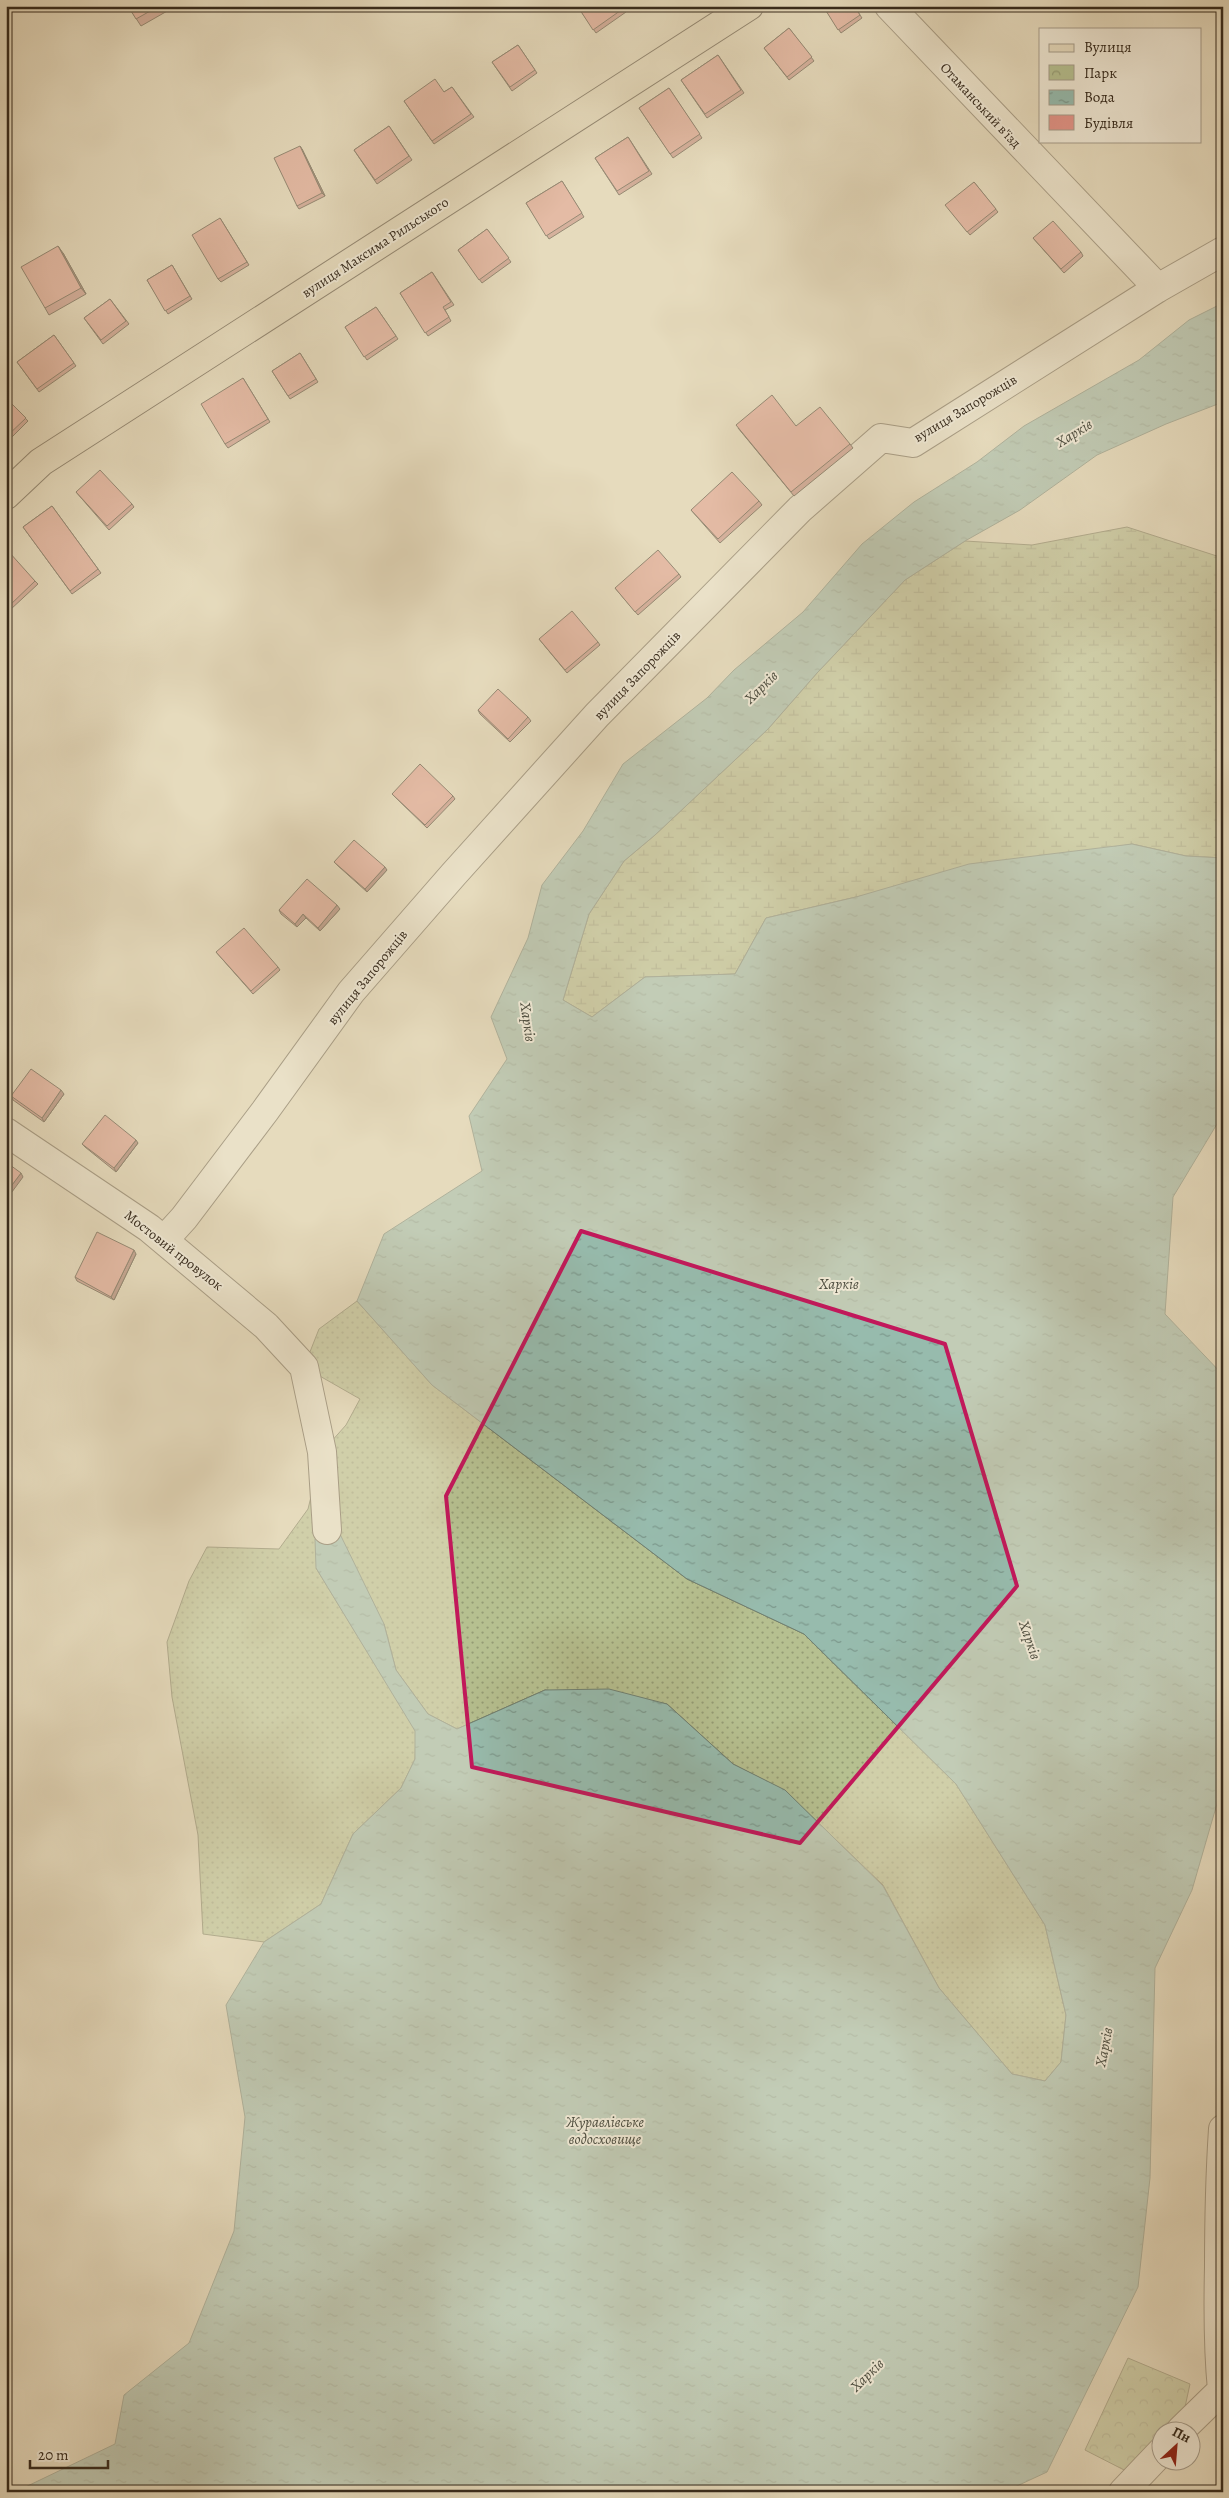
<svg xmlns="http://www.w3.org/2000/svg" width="1229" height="2498" font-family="Alegreya,serif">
	<defs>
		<pattern id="grass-dots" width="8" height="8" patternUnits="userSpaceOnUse" patternTransform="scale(1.25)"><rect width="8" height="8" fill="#b6c090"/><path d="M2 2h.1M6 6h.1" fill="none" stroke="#959c75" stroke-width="1.8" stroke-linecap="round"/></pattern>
		<pattern id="wetland-marsh" width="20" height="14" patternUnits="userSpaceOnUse" patternTransform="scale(1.25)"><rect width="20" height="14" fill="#b6c090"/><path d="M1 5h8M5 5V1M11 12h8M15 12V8" fill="none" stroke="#959c75"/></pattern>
		<pattern id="park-crowns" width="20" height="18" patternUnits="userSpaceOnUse" patternTransform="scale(1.25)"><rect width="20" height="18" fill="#b6c090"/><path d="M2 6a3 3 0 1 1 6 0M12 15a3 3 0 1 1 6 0" fill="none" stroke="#959c75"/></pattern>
		<pattern id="water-ripples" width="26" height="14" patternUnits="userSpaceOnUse" patternTransform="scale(1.25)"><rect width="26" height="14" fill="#97bbad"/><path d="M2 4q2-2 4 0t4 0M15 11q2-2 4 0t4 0" fill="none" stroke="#7c988c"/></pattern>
	</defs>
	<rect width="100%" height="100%" fill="#e6dbbd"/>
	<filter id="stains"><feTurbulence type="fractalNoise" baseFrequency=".004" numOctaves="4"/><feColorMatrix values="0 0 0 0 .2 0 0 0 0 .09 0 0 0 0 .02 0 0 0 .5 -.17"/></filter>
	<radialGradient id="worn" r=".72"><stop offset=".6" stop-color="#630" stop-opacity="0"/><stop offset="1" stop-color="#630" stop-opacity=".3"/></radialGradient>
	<!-- grass -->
	<path fill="url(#grass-dots)" stroke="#767556" d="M357,1301l75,84 255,194 117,55 152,150 89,141 21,90 -5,47 -16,19 -33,-7 -73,-86 -56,-103 -98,-94 -52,-27 -66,-60 -122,-14 -88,39 -29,-15 -32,-44 -12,-46 -68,-56 100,163 -1,28 -14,29 -48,46 -32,70 -57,38 -61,-8 -5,-99 -26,-138 -5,-55 22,-61 18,-34 72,2 29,-40 14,-57 24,-27 14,-26 -56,-32 15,-38z"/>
	<!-- wetland -->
	<path fill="url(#wetland-marsh)" stroke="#767556" d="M1127,527l96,31v300l-37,-2 -54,-12 -276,53 -90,21 -31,56 -90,3 -53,40 -29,-17 26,-86 35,-53 31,-26 113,-106 49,-56 88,-93 60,-39 67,4z"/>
	<!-- park -->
	<path fill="url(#park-crowns)" stroke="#767556" d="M1128,2358l62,26 -5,23 -21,23h-2l-1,4 -33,38 -43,-22z"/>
	<!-- water -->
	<path fill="url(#water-ripples)" stroke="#708173" d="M1223,303v99l-57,22 -69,31 -77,55 -55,31 -60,39 -88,93 -49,56 -113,106 -31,26 -35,53 -26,86 29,17 53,-40 90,-3 31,-56 90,-21 113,-33 163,-20 54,12 37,2v256l-50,83 -8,117 58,61v408l-31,107 -37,78 -5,210 -12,109 -91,185 -43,20h-989l100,-48 9,-49 65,-52 45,-112 11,-114 -19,-112 38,-63 57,-38 32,-70 48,-46 14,-29v-28l-99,-163 -1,-29 12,-9h11l46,94 12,46 32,44 29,15 88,-39 64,-1 58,15 66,60 52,26 98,96 56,102 73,86 33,7 16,-19 5,-47 -21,-90 -89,-141 -152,-150 -117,-55 -255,-194 -75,-84 27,-67 98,-63 -13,-55 38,-57 -16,-42 37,-79 14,-53 41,-54 40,-67 84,-66 27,-28 69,-58 59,-68 52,-42 63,-40 47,-36 115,-66 50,-40z"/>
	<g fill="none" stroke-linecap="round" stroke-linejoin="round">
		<defs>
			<path id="minor" d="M889,6l269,282
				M6,1132l143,96 117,98 38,41 18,85 5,78
				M164,1240l20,-22 81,-107 86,-119 102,-117 144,-160 203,-206 81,-71 32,5 245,-155 65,-37
				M1222,2390c-4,-41 -4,-81 -3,-123 0,-46 1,-92 4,-138
				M1181,2430l41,-40
				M1123,2492l39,-41"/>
			<path id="major" d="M6,495l35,-33 708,-456"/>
		</defs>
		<!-- minor casing -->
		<use href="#minor" stroke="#625644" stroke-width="30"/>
		<!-- major casing -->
		<use href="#major" stroke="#362a1c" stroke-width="30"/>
		<!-- minor -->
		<use href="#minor" stroke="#efe8d4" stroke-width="28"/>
		<!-- major -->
		<use href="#major" stroke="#e6dbbd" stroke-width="28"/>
	</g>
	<!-- wall -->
	<path fill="#c27f75" stroke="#362a1c" d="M128,6h48l-35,20z
		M623,6l3,6 -30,21 -16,-23z
		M823,6h31l8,12 -21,15z
		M789,28l25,33 -25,19 -25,-32z
		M518,45l19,28 -25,18 -20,-29z
		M718,55l26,38 -37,25 -26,-38z
		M452,87l22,30 -40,27 -30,-43 40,-9z
		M669,88l33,50 -29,20 -34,-50z
		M389,126l23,34 -35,24 -23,-34z
		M628,137l24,37 -33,21 -24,-37z
		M302,149l23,47 -26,13 -2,-3z
		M562,181l22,36 -35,22 -23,-36z
		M974,182l24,30 -28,23 -22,-27z
		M220,218l29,47 -28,17 -3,-3z
		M487,229l24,33 -29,21 -24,-33z
		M1033,238l48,14 2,4 -19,17z
		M63,253l23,41 -37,21 -4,-7z
		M172,265l20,34 -24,15 -21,-34z
		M432,272l22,33 -9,5 6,11 -23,15 -28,-43z
		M110,299l19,25 -26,20 -19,-26z
		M376,307l22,32 -31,21 -22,-33z
		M54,335l22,31 -37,26 -22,-30z
		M300,353l18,29 -28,17 -18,-28z
		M243,378l27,44 -42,26 -3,-4z
		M6,398l22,23 -22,22z
		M796,426l54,18 3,4 -59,48 -56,-68z
		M76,492l56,12 2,3 -25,23z
		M759,501l3,4 -42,38 -29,-33z
		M52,506l49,67 -29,21 -49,-67z
		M6,555l29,26 3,3 -28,26 -4,-4z
		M679,574l2,3 -43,38 -23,-27z
		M539,639l59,3 2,3 -33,28z
		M478,710l50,7 3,4 -21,21 -30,-28z
		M392,794l61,2 2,3 -28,29 -32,-31z
		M334,862l53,8 -20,22 -30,-27z
		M340,909l-20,22 -14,-13 -9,9 -16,-13 -2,-4z
		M216,952l62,15 2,3 -27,24z
		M64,1094l-20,28 -31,-22 -2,-4z
		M138,1143l-22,29 -31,-25 -3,-3z
		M136,1254l-22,46 -37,-19 -2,-4z"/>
	<!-- shaded-wall -->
	<path fill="#9e685f" stroke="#362a1c" d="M300,146l2,3 23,47 -3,-3z
		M58,246l5,7 23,41 -5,-6z
		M385,867l2,3 -20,22 -2,-3z
		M337,905l3,4 -20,22 -2,-3z
		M303,914l3,4 -9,9 -2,-3z
		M61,1090l3,4 -20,28 -2,-4z
		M136,1140l2,3 -22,29 -2,-4z
		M21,1173l2,4 -17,23v-7z
		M134,1250l2,4 -22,46 -3,-3z"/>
	<!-- building -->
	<path fill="#e29488" stroke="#362a1c" d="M128,6h31l-23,13z
		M586,6h37l1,2 -31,22 -13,-20z
		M823,6h31l6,9 -22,15z
		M789,28l23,29 -25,20 -23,-29z
		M518,45l17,25 -25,17 -18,-25z
		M718,55l23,35 -36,24 -24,-34z
		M435,79l9,13 8,-5 19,27 -39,27 -28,-40z
		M669,88l31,46 -30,20 -31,-46z
		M389,126l20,30 -34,24 -21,-30z
		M628,137l21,34 -32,20 -22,-33z
		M300,146l22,47 -25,13 -23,-48z
		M562,181l20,32 -36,23 -20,-33z
		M974,182l22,27 -29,23 -22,-27z
		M220,218l27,44 -29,17 -26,-44z
		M1053,221l28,31 -20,17 -28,-31z
		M487,229l22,29 -30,22 -21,-30z
		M58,246l23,42 -36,20 -24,-41z
		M172,265l18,31 -25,15 -18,-31z
		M432,272l19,30 -8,5 6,10 -24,16 -25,-40z
		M110,299l16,22 -25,19 -17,-22z
		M376,307l20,29 -32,21 -19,-30z
		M54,335l20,28 -37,26 -20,-27z
		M300,353l16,26 -28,17 -16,-25z
		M243,378l25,41 -43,25 -24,-40z
		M772,395l24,31 24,-19 30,37 -59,48 -55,-67z
		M6,398l20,20 -20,19z
		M100,470l32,34 -25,22 -31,-34z
		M732,472l27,29 -41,38 -27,-29z
		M52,506l46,63 -28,22 -47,-64z
		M658,550l21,24 -44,38 -20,-24z
		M9,552l26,29 -27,26 -2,-2v-50z
		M572,611l26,31 -33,28 -26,-31z
		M498,689l30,28 -20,22 -30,-29z
		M420,764l33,32 -28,29 -33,-31z
		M354,840l31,27 -20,22 -31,-27z
		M307,879l30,26 -19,23 -15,-14 -8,10 -16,-14z
		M244,928l34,39 -27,24 -35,-39z
		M31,1069l30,21 -19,28 -31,-22z
		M105,1115l31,25 -22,28 -32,-24z
		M6,1162l15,11 -15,20z
		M97,1232l37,18 -23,47 -36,-20z"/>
	<!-- marked area -->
	<path d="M0 0H1229V2498H0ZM581,1231l364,113 72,242 -217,257 -328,-76 -26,-271z" fill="#e6dbbd" fill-opacity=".55" fill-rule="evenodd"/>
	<path fill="none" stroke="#c2185b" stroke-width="4" stroke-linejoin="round" d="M581,1231l364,113 72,242 -217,257 -328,-76 -26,-271z"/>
	<g text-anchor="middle" stroke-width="4" stroke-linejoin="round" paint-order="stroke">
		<!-- street labels -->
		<g font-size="14" fill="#362a1c" stroke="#efe8d4">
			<text transform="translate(981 105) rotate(47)" y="5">Отаманський в'їзд</text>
			<text transform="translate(375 247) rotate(-33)" y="5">вулиця Максима Рильського</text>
			<text transform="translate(965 408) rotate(-31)" y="5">вулиця Запорожців</text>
			<text transform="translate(637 675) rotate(-46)" y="5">вулиця Запорожців</text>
			<text transform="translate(367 977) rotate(-51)" y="5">вулиця Запорожців</text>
			<text transform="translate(174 1250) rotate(38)" y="5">Мостовий провулок</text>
		</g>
		<!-- water labels -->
		<g font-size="15" font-style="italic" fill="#4e4e40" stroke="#efe8d4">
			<text transform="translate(1074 433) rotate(-32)" y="5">Харків</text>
			<text transform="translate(761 687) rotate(-44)" y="5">Харків</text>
			<text transform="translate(528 1022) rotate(82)" y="5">Харків</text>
			<text x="839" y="1289">Харків</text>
			<text transform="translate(1030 1640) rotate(71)" y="5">Харків</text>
			<text transform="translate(1104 2047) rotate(-79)" y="5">Харків</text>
			<text x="605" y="2127">Журавлівське<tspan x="605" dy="17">водосховище</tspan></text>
			<text transform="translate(867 2375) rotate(-44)" y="5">Харків</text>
		</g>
	</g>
	<!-- margin -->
	<rect width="1229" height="2498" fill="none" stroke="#e6dbbd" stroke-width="25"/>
	<rect x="8" y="8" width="1214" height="2483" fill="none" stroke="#362a1c" stroke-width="2.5"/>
	<rect x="12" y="12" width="1204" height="2473" fill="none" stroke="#362a1c"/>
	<!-- legend -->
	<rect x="1039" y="28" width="162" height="115" fill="#efe8d4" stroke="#a59c8a"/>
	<rect x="1049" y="44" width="25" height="8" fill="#e6dbbd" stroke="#a59c8a"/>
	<text x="1084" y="52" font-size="15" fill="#362a1c">Вулиця</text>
	<rect x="1049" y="65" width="25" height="15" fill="url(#park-crowns)" stroke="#a59c8a"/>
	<text x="1084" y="78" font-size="15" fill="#362a1c">Парк</text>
	<rect x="1049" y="90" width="25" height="15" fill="url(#water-ripples)" stroke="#a59c8a"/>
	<text x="1084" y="102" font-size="15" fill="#362a1c">Вода</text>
	<rect x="1049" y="115" width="25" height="15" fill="#e29488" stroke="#a59c8a"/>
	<text x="1084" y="128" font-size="15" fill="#362a1c">Будівля</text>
	<!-- north arrow -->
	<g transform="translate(1176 2446) rotate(26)"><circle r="24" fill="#efe8d4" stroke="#a59c8a"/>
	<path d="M0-4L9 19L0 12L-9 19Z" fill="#8f2418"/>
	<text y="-8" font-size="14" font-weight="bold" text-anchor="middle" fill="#362a1c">Пн</text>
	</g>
	<!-- scale -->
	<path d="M30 2460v8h78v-8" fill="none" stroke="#362a1c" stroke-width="2.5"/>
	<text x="38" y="2460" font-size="15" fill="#362a1c" stroke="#efe8d4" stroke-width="4" paint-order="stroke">20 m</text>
	<rect width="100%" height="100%" filter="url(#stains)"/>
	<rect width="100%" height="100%" fill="url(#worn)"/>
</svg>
